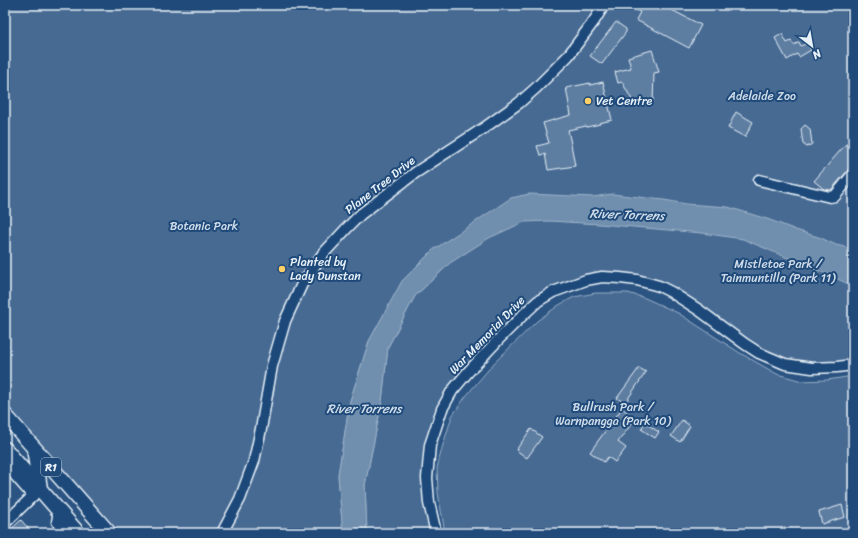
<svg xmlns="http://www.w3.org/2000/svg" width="858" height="538" font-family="Sriracha,sans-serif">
	<rect width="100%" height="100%" fill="#2b5482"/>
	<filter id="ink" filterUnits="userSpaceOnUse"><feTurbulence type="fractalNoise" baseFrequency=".025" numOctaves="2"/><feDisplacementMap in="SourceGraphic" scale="8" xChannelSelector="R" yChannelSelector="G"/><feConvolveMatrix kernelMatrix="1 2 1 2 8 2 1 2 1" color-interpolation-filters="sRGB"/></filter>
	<g filter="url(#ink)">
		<!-- green -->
		<path fill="#476b93" stroke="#98aec6" d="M5,5h848v355c-10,1 -21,4 -31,4 -22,0 -42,-6 -62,-15l-87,-60 -88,-13 -16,4 -19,9 -19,12 -17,15 -7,2 -29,31v6l-51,89 6,89h-66l-2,-48 17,-84 6,-54 27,-51 30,-28 -12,-18 -64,91 -19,60 -12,74 5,58h-227l-111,-125z
			M596,293h32l17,5 33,15 62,40 37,21 25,7 25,-1 26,-4v157h-408l-7,-40 -1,-25 5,-20 10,-32 14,-20 28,-33 43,-42 22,-16 15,-8z"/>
		<!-- water -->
		<path fill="#708ead" stroke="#a0b6cb" d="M529,194l64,3 19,-3 52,6 22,4 42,3 42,13 26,10 25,8 15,7 17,4v37l-20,-9 -90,-38 -41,-6 -103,-9 -49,-3 -26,1 -35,16 -39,25 -35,33 -27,51 -6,54 -17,84 2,48h-24l-5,-58 12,-74 19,-60 33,-60 31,-31 78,-52z"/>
		<!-- building -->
		<path fill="#5d7da1" stroke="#e8f1f8" d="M626,5h36l39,20 -12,23 -53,-28 4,-8z
			M616,22l10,7v3l-24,32 -12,-8z
			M782,34l5,9 4,-2 3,4 5,-3 2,4 6,-3 4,7 -12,7 -2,-3 -10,6 -12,-22z
			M652,50l7,22 -5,1 -1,29 -17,5 -14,-25 -4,1 -3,-11 16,-4 -3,-11z
			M603,82l9,38 -13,3 1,1 -13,3 -1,-1 -18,4 3,14 4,22 -27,4 -3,-16 -5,1 -3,-9 12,-3 -6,-20 28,-8 -5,-27 24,-5v2z
			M736,112l17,10 -8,15 -17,-9z
			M805,125l5,4 2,15 -5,3 -4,-3 -2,-15z
			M846,144l2,1 1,-1 4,3v20l-5,3 -17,20 -7,-1 -10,-8z
			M639,368l7,4 -21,31 -8,-5z
			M622,408l13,11 -17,23 8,6 -6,8 -5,6 -7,-5 -4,5 -14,-10z
			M682,420l8,6 -10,16 -9,-6z
			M645,423l14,9 -4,6 -14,-9z
			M531,429l11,8 -15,21 -11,-8z
			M842,505l3,12 -23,7 -3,-12z
			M21,520l7,8 -5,5h-16z"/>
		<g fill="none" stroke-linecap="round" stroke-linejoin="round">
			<defs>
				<path id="minor" d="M759,180l71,17 5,-1 18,-22
					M5,464l28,32
					M59,510l-2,12 9,11
					M5,523l35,-34
					M222,533l18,-34 14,-38 7,-32 11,-63 13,-45 17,-37 20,-29 25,-27 14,-14 54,-41 69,-45 35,-25 17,-15 32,-32 26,-35 10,-16
					M436,533l-7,-30 -2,-25 3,-33 12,-36 10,-18 16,-19 31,-33 26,-26 13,-12 15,-9 33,-12 16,-3 18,1 17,2 22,6 12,6 28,18 46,34 14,9 26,11 27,4 25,-1 16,-2"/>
				<path id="highway" d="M5,415l104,118
					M34,448l6,41
					M5,449l73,84"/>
			</defs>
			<!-- minor casing -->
			<use href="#minor" stroke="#e8f1f8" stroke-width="13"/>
			<!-- highway casing -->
			<use href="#highway" stroke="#e8f1f8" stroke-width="17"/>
			<!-- minor -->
			<use href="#minor" stroke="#1f4a7a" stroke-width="10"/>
			<!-- highway -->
			<use href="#highway" stroke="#1f4a7a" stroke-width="14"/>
		</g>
	</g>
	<!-- markers -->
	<g fill="#ffd166" stroke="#1f4a7a" stroke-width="1.5">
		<circle cx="588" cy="101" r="4"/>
		<circle cx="282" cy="269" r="4"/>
	</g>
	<g text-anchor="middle" stroke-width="4" stroke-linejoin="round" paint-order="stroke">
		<!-- shield labels -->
		<rect fill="#1f4a7a" stroke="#acbfd2" stroke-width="1" x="41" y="458" width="20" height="18" rx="3"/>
		<g font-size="11" font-weight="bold" fill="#e8f1f8">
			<text x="51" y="471">R1</text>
		</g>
		<!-- park labels -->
		<g font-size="12" fill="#d0dde9" stroke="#1f4a7a">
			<text x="762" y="100">Adelaide Zoo</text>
			<text x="204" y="230">Botanic Park</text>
			<text x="778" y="268">Mistletoe Park /<tspan x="778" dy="14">Tainmuntilla (Park 11)</tspan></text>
			<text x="613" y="411">Bullrush Park /<tspan x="613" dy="14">Warnpangga (Park 10)</tspan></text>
		</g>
		<!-- poi labels -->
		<g font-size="12" fill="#e8f1f8" stroke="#1f4a7a" text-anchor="start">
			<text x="596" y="105">Vet Centre</text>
			<text x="290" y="266">Planted by<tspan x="290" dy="14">Lady Dunstan</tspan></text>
		</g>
		<!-- street labels -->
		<g font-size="12" fill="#e8f1f8" stroke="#1f4a7a">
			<text transform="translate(380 185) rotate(-38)" y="4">Plane Tree Drive</text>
			<text transform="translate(487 335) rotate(-46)" y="4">War Memorial Drive</text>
		</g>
		<!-- water labels -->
		<g font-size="13" font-style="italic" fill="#d0dde9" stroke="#1f4a7a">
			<text transform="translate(627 214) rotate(2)" y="5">River Torrens</text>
			<text x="364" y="413">River Torrens</text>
		</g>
	</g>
	<!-- margin -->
	<rect width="858" height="538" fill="none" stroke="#1f4a7a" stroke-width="20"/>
	<rect x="10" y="10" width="838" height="518" fill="none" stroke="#e8f1f8" stroke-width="1.5" filter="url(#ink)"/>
	<!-- north arrow -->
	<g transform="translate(812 46) rotate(149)" stroke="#1f4a7a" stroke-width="3" paint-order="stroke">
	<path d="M0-3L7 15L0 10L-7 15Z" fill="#e8f1f8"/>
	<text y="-6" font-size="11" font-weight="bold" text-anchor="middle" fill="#e8f1f8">N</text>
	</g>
</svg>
